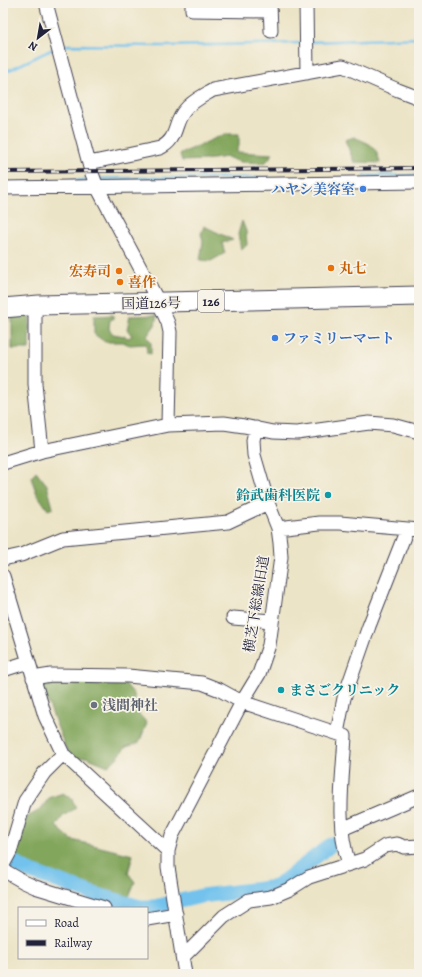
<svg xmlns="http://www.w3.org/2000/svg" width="422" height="977" font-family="Alegreya,'Noto Serif JP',serif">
	<rect width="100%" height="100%" fill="#f7f3e8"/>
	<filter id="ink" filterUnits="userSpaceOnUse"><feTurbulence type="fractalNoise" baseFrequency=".025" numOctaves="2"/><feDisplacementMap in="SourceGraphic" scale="8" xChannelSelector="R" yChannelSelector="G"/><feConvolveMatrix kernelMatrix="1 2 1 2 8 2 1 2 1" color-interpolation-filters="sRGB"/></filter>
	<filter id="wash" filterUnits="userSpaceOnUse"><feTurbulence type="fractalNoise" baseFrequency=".012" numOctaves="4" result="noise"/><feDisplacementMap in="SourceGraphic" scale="16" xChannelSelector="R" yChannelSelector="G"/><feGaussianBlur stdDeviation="0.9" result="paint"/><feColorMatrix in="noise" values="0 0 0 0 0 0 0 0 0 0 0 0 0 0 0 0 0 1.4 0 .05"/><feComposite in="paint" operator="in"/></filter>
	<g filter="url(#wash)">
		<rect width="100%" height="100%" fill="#ece4c6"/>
		<!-- forest -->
		<path fill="#82a65c" stroke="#52644c" d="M225,134h14v12l-3,6 37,2 -8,9 -25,-1 -13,-5 -22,3 -23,1 -2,-7z
			M354,137c18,8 21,7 26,26l-26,-1 -9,-22z
			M242,221l4,10 1,14 -6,5 -3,-16z
			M204,226l29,14 -11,3 3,10 -14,8 -11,-1 3,-19 -2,-7z
			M113,315v4l-3,1 -1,9 4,5 12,2 3,2 4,-2 -5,-7 3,-13 27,-1 -2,10 -8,11 4,7v11l-4,-1 -1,-9 -16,1 -8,-3h-17l-11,-8v-18z
			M30,316l-1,33h-17v-32z
			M36,471l11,14 6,23 -5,2 -11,-16 -6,-16z
			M123,681l11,13 2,17 11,12 -8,20 -13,4 -10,12 -8,7 -22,-9 -10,2 -10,-10 -26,-67z
			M63,793l9,6 4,9 -13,8 -7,10 16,14 61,15 -5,18 7,9 -8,19 -98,-34 -15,-9 8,-22 -1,-3 6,-16 13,-7 9,-12z"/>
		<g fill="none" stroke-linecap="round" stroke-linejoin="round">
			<!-- stream -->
			<path stroke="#72c2ed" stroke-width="2.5" d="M310,42l109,-4
				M62,46l5,-1 97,1 139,-3
				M3,73l50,-24
				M364,176l55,-1
				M100,179l41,-1h128
				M68,181l23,-1"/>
			<!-- river -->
			<path stroke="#72c2ed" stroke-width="15" d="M3,856l23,14 68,24 46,13h14l47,-11 75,-9 56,-43"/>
		</g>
	</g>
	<g filter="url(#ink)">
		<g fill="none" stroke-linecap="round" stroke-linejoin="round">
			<defs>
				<path id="minor" d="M46,3l45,168 6,16 62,116 9,20 2,9 -2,93
					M192,3v7l78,1
					M270,3l1,28
					M306,3l1,70
					M89,163l71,-15c19,-9 13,-25 25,-38 7,-9 18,-14 28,-20l130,-24 55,24 21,8
					M3,188l416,-6
					M35,305v79l7,67
					M3,463l39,-12 126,-26 56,-2 20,3 29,6 24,1 72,-10 24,2 26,7
					M278,528l41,-5h21l79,7
					M3,559l18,-4 42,-17 165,-16 40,-19
					M3,576l42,140 18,38 105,97
					M233,618l39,3
					M3,670l25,-8
					M33,678l18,-3 77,1 74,7 18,7 22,12 103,34c-2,42 -10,87 4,128
					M337,733l7,-35 25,-72 38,-97
					M342,829l77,-33
					M3,865l7,-13 15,-51 19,-28 19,-19
					M3,870l21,12 11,5 69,21
					M147,919l29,-5
					M183,957l41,-41 25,-16 22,-3 19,-8 19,-12 56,-18 20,-13 12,-2 7,3 15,-1
					M185,974l-17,-107v-16l4,-15 70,-134 17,-28 10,-29 12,-88 -1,-14 -2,-15 -10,-25 -14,-48 -1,-15 3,-12"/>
				<path id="highway" d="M3,308l36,-3 380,-9"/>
			</defs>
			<!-- minor casing -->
			<use href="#minor" stroke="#403f50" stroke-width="15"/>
			<!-- highway casing -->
			<use href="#highway" stroke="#403f50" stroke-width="21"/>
			<!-- minor -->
			<use href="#minor" stroke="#fff" stroke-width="13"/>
			<!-- highway -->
			<use href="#highway" stroke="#fff" stroke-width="19"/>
			<defs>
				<path id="rail" d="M3,172l416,-4"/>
			</defs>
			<!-- rail casing -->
			<use href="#rail" stroke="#22223b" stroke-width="4"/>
			<!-- rail -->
			<use href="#rail" stroke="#f7f3e8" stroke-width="2.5" stroke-dasharray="8" stroke-linecap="butt"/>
		</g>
	</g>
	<!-- markers -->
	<g fill="#3f7fe0" stroke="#f7f3e8" stroke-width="1.5">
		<circle cx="363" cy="189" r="4"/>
		<circle cx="275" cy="338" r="4"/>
	</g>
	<g fill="#e8710a" stroke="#f7f3e8" stroke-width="1.5">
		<circle cx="331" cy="268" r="4"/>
		<circle cx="119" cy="271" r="4"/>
		<circle cx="120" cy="282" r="4"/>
	</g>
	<g fill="#0f9aa8" stroke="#f7f3e8" stroke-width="1.5">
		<circle cx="328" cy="495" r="4"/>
		<circle cx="281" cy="690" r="4"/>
	</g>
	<circle fill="#6b7280" stroke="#f7f3e8" stroke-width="1.5" cx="94" cy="705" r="4"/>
	<g text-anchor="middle" stroke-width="3.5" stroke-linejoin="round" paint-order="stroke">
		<!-- shield labels -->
		<rect fill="#f7f3e8" stroke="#62616f" stroke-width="1" x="198" y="290" width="26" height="22" rx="3"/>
		<g font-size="13" font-weight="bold" fill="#22223b">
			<text x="211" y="306">126</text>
		</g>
		<!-- shop labels -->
		<g font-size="14" font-weight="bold" fill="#366cbe" stroke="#f7f3e8" text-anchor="end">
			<text x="355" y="194">ハヤシ美容室</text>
			<text x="283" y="343" text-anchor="start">ファミリーマート</text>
		</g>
		<!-- food labels -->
		<g font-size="14" font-weight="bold" fill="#c56008" stroke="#f7f3e8" text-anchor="start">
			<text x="339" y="273">丸七</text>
			<text x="111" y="276" text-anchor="end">宏寿司</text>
			<text x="128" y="287">喜作</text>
		</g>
		<!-- street labels -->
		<g font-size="14" fill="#22223b" stroke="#f7f3e8">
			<text transform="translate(151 303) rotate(-1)" y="5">国道126号</text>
			<text transform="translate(256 604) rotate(-81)" y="5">横芝下総線旧道</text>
		</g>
		<!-- culture labels -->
		<g font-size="14" font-weight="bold" fill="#0d838f" stroke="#f7f3e8" text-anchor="end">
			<text x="320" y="500">鈴武歯科医院</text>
			<text x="289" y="695" text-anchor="start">まさごクリニック</text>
		</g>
		<!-- worship labels -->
		<g font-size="14" font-weight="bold" fill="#5b616d" stroke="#f7f3e8" text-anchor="start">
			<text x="102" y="710">浅間神社</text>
		</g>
	</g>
	<!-- margin -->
	<rect width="422" height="977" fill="none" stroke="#f7f3e8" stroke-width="16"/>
	<!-- legend -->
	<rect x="18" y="907" width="130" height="52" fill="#f7f3e8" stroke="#a29fa3"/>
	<rect x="26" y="920" width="20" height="6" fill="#ffffff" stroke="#a29fa3"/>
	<text x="54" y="927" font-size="12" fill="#22223b">Road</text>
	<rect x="26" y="940" width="20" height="6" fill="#22223b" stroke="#a29fa3"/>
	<text x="54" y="947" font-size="12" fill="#22223b">Railway</text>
	<!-- north arrow -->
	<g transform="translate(38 38) rotate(211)" stroke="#f7f3e8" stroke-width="3" paint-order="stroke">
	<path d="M0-3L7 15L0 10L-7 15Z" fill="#22223b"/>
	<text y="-6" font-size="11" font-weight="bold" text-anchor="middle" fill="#22223b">N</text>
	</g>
</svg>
